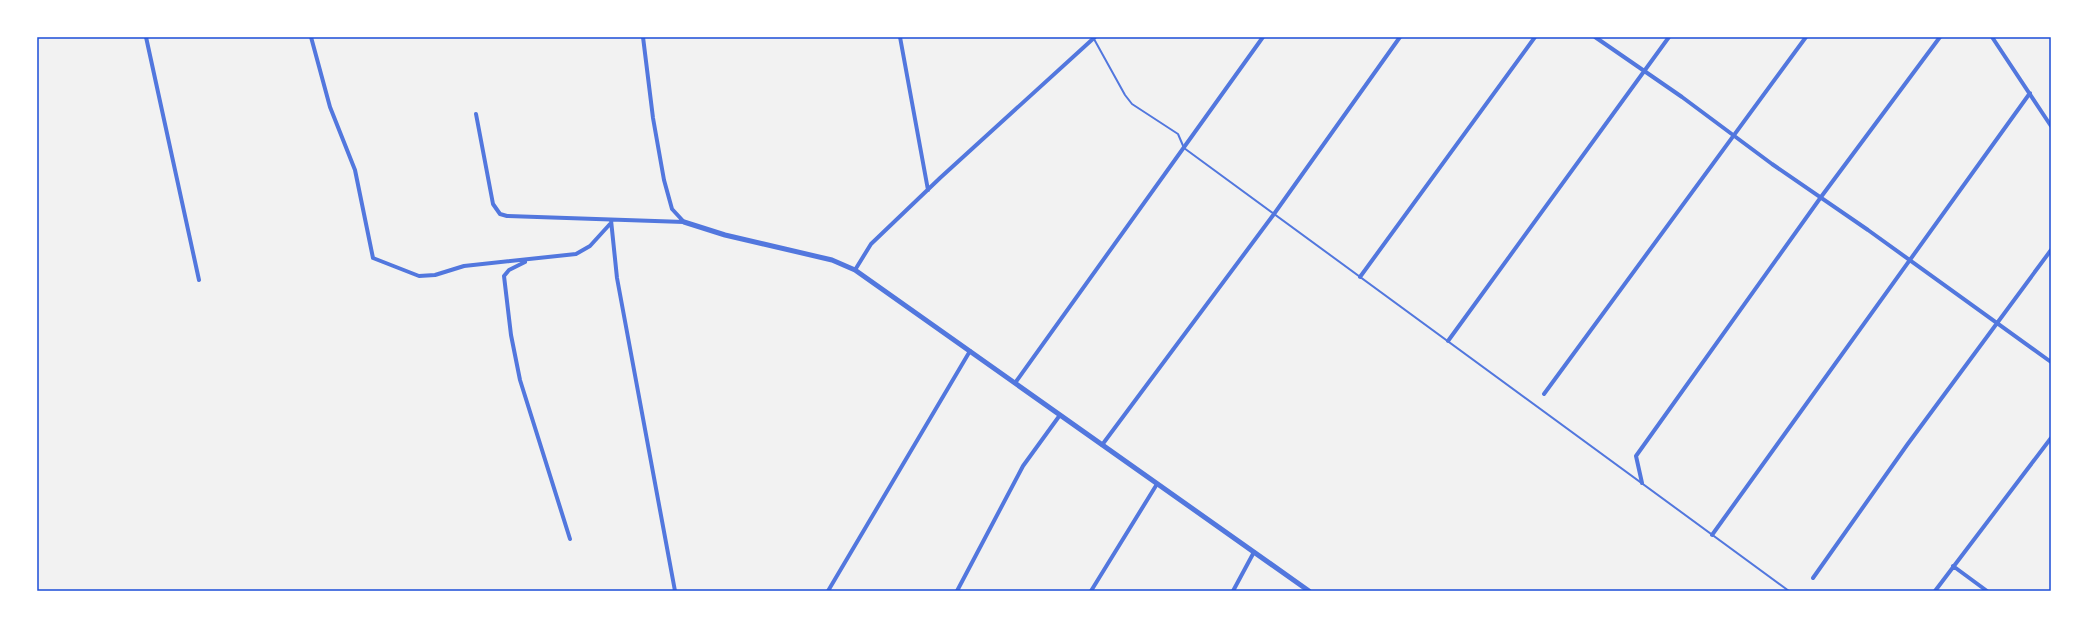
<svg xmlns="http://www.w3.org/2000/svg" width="2088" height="628" font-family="Montserrat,sans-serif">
	<rect width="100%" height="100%" fill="#f2f2f2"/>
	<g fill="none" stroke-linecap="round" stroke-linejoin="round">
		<!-- service -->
		<path stroke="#5277de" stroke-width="2" d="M1094,39l31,56 7,9 46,30 6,14 605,443"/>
		<!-- minor -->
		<path stroke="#5277de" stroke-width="4" d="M146,37l53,243
			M311,37l19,70 25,63 18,88 46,18 16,-1 29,-9 112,-12 14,-8 20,-22
			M643,37l10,81 11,62 8,29 12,13
			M900,37l28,153
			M1595,37l87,60 90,67 96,66 183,132
			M1992,37l59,89
			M476,114l17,90 7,10 7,2 177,6
			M611,220l6,58 58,313
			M525,262l-16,8 -5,6 7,59 9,45 50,159
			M855,270l16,-26 69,-66 155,-141
			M1360,277l175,-240
			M1448,341l221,-304
			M1015,383l248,-346
			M1544,394l262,-357
			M1102,445l172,-231 126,-177
			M1642,483l-6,-27 185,-259 119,-160
			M1712,535l318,-442
			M1953,566l34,25
			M1813,578l94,-133 144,-195
			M828,591l142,-240
			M957,591l66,-125 37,-51
			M1091,591l66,-107
			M1233,591l21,-39
			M1935,591l116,-153"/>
		<!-- tertiary -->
		<path stroke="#5277de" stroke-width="5" d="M684,222l41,13 107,25 23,10 454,321"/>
	</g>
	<!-- border -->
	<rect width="2088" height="628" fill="none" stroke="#ffffff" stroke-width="76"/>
	<rect x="38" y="38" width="2012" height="552" fill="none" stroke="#1d4ed8" stroke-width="1.5"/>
</svg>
